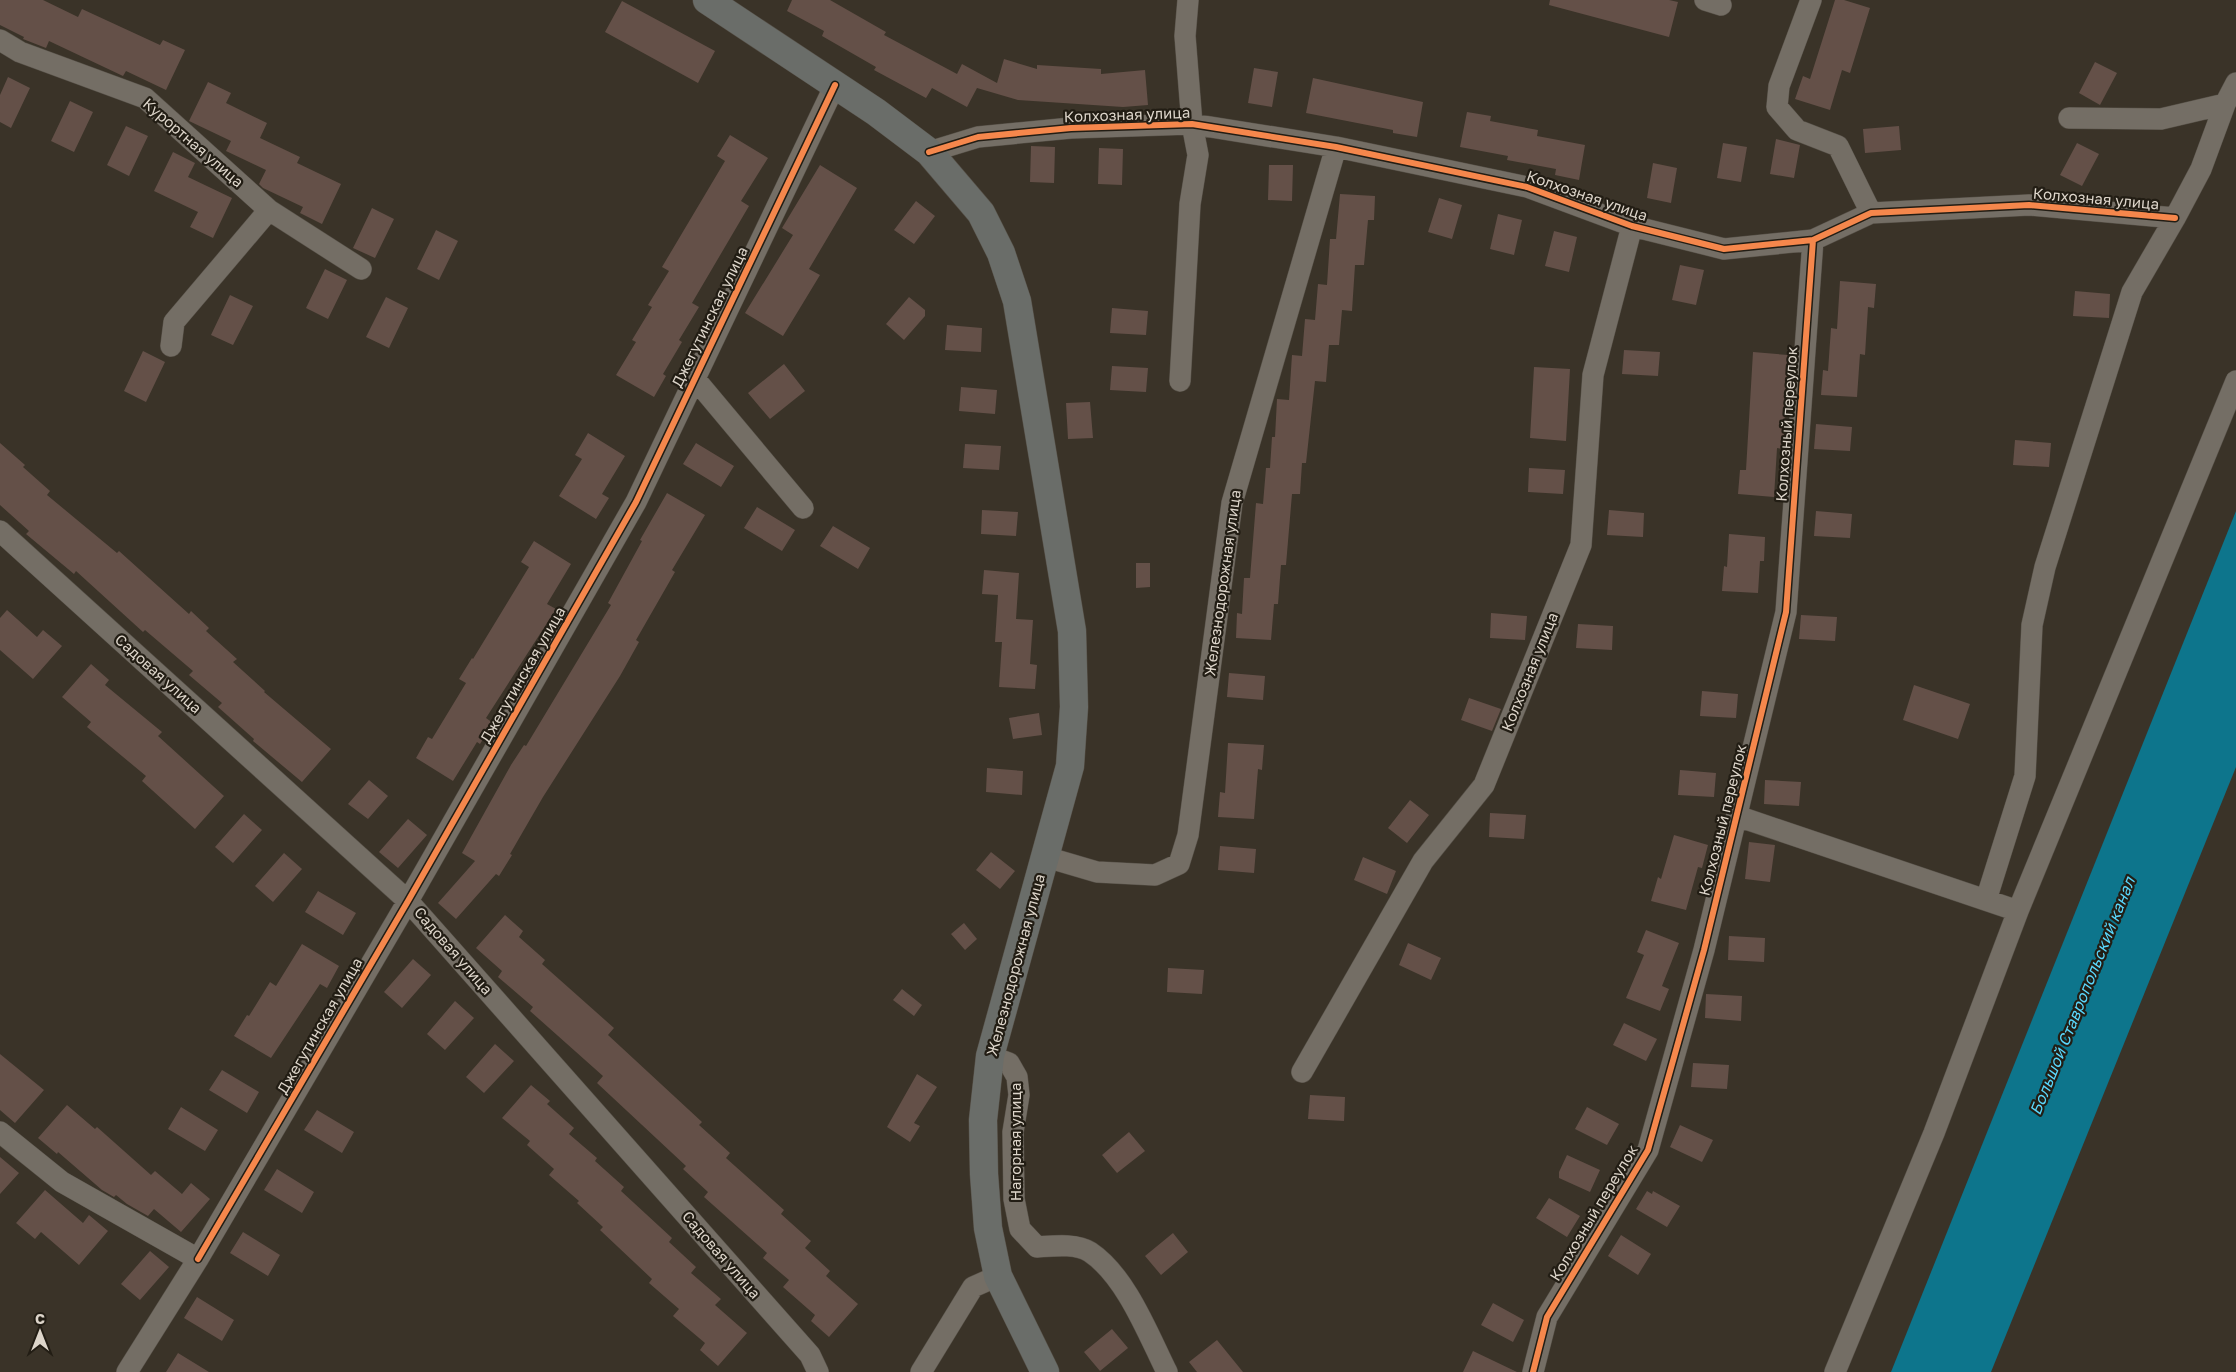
<svg xmlns="http://www.w3.org/2000/svg" width="2236" height="1372" font-family="'Golos Text',sans-serif">
	<rect width="100%" height="100%" fill="#3a3328"/>
	<!-- water -->
	<path fill="#0d758c" d="M2236,511v256l-245,605h-100z"/>
	<!-- building -->
	<path fill="#645048" d="M0,0h43l35,17 4,-8 78,36 3,-5 22,10 -19,40 -40,-19 -3,5 -74,-35 -3,7 -23,-9 1,-2 -24,-12z
		M792,0h38l56,32 -2,3 73,39 5,-10 35,19 7,-24 33,10v-4l64,4v5l44,-4 3,35 -25,2 -105,-7 -41,-12 -10,19 -35,-19 -6,10 -52,-28 2,-3 -54,-31 2,-5 -37,-20z
		M1550,0h119l9,2 -9,35 -120,-32z
		M1835,0h9l26,8 -20,65 -8,-3 -12,40 -35,-11 8,-23 7,3z
		M622,1l93,50 -17,32 -93,-51z
		M2095,62l22,11 -17,32 -21,-12z
		M1254,68l24,4 -6,35 -24,-4z
		M8,77l22,11 -19,40 -11,-6v-27z
		M1313,78l110,24 -6,35 -24,-4v-3l-87,-17z
		M208,82l23,11 -5,10 41,20 -7,15 40,19 -3,6 44,21 -19,40 -22,-11 3,-6 -40,-19 -4,-4 7,-14 -40,-19 5,-10 -42,-20z
		M70,101l23,11 -19,40 -23,-11z
		M1467,112l24,4 -1,5 48,9 -1,6 48,9 -6,35 -24,-5 1,-6 -49,-9 1,-4 -48,-9z
		M126,126l22,10 -19,40 -22,-11z
		M1899,126l2,24 -36,3 -2,-24z
		M730,135l38,23 -27,43 8,5 -57,97 7,4 -20,33 3,2 -19,32 3,2 -12,21 -38,-22 20,-33 -4,-2 20,-33 -4,-2 21,-34 -7,-4 63,-106 -8,-5z
		M1776,139l24,6 -6,33 -24,-4z
		M1723,143l24,4 -6,35 -24,-4z
		M2077,143l22,11 -17,32 -22,-11z
		M1031,146l24,1 -1,36 -24,-1z
		M1099,148l24,1 -1,36 -24,-1z
		M173,152l22,11 -7,14 44,21 -19,40 -23,-11 8,-15 -44,-21z
		M1653,163l24,5 -6,35 -24,-5z
		M820,165l37,23 -48,81 11,6 -37,61 -38,-23 48,-78 -11,-7z
		M1269,165h24l-1,36 -24,-1z
		M1340,194l35,2 -1,24h-6l-4,45h-9l-3,46 -10,-1 -3,35h-10l-3,37 -11,-1 -9,82h-4l-2,31h-8l-6,71h-5l-3,39h-4l-3,36 -35,-2 1,-25 5,1 2,-36h6l6,-75 7,1 3,-36h4l2,-31h3l2,-38 12,1 3,-45 10,1 3,-37 10,1 3,-36 9,1 3,-46h6z
		M1439,198l23,7 -10,34 -24,-7z
		M916,201l19,15 -21,28 -20,-14z
		M372,208l22,11 -19,39 -22,-10z
		M1498,214l24,6 -8,35 -24,-6z
		M436,230l22,11 -19,39 -22,-11z
		M1554,231l23,6 -8,35 -24,-6z
		M1680,265l24,5 -8,35 -24,-5z
		M325,269l22,11 -19,39 -22,-11z
		M1840,281l36,3 -2,24 -6,-1 -3,48 -5,-1 -3,43 -36,-2 2,-25 5,1 3,-43 6,1z
		M2075,291l35,3 -1,24 -36,-2z
		M230,295l23,11 -20,39 -22,-10z
		M386,297l22,11 -19,40 -23,-11z
		M909,297l16,13v6l-21,24 -18,-16z
		M1112,308l36,3 -2,24 -36,-2z
		M947,325l35,3 -1,24 -36,-2z
		M1624,350l36,2 -2,24 -36,-2z
		M143,351l22,11 -19,40 -22,-11z
		M1753,352l35,3 -5,94 -6,-1 -3,49 -36,-3 2,-24h6z
		M784,364l21,27 -35,28 -22,-26z
		M1112,366l36,2 -2,24 -36,-2z
		M1534,367l36,2 -4,72 -36,-3z
		M961,387l36,3 -2,24 -36,-3z
		M1090,402l3,36 -25,1 -2,-36z
		M1816,424l36,3 -2,24 -36,-2z
		M588,433l37,23 -23,38 7,4 -13,21 -37,-23 23,-37 -7,-4z
		M2015,440l36,3 -2,24 -36,-2z
		M0,443l25,22 -2,2 27,24 -3,4 70,58 2,-2 70,63 2,-3 18,17 -3,3 31,28 -4,3 32,29 -1,1 67,57 -29,33 -49,-41 1,-2 -36,-32 4,-4 -33,-28 4,-4 -48,-41 -2,2 -67,-61 -2,3 -48,-40 3,-3 -29,-26z
		M696,443l38,23 -13,21 -38,-23z
		M965,444l36,2 -2,24 -36,-2z
		M1529,468l36,2 -2,24 -35,-2z
		M667,493l38,22 -33,55 3,2 -39,68 3,2 -19,34 -77,121 -33,57 2,1 -13,21 -3,-2 -40,45 -18,-16 37,-42 -13,-8 49,-88 13,-20 2,1 85,-141 -3,-2 34,-62 -2,-1z
		M757,507l38,23 -13,21 -38,-23z
		M982,510l36,2 -2,24 -35,-2z
		M1609,510l35,3 -1,24 -36,-2z
		M1816,511l36,3 -2,24 -36,-2z
		M833,526l37,22 -12,21 -38,-23z
		M1729,534l36,3 -1,24h-4l-2,32 -36,-2 2,-25 3,1z
		M534,541l37,23 -24,40 9,5 -70,109 7,5 -13,21 -3,-2 -24,39 -37,-23 12,-21 4,2 34,-56 -7,-4 13,-21 1,1 56,-92 -8,-5z
		M1136,563h14v24l-14,1z
		M984,570l35,3 -3,46 17,1 -3,44 7,1 -2,24 -36,-2 3,-45h-7l3,-47 -16,-1z
		M7,610l30,27 6,-7 19,16 -29,33 -33,-29v-32z
		M1491,613l36,3 -2,24 -35,-2z
		M1801,615l36,2 -2,24 -36,-2z
		M1578,624l35,2 -1,24 -36,-2z
		M91,664l18,16 -4,5 57,47 -4,4 66,60 -29,33 -53,-48 4,-5 -59,-49 4,-5 -29,-25z
		M1229,673l36,3 -2,24 -36,-3z
		M1914,685l56,19 -12,35 -55,-19z
		M1702,691l36,3 -2,24 -36,-2z
		M1469,698l32,11 -9,22 -31,-11z
		M1039,713l3,22 -29,4 -4,-21z
		M1228,743l36,2 -2,25 -4,-1 -4,50 -36,-2 2,-25 5,1z
		M987,768l36,3 -1,24 -36,-3z
		M1680,770l36,3 -2,24 -36,-2z
		M369,780l19,16 -20,23 -20,-15z
		M1765,780l36,2 -2,24 -35,-2z
		M1410,800l19,15 -22,28 -19,-15z
		M1490,813l36,2 -2,24 -35,-2z
		M244,814l18,16 -29,33 -18,-16z
		M408,819l19,16 -29,33 -19,-16z
		M1674,835l34,10 -6,23 -4,-1 -12,43 -35,-9 7,-24 3,2z
		M1749,842l26,3 -5,37 -25,-3z
		M1220,846l36,3 -2,24 -36,-3z
		M991,852l24,19 -15,18 -24,-19z
		M284,853l18,16 -29,33 -18,-16z
		M1363,857l33,14 -9,23 -33,-14z
		M318,891l38,22 -13,22 -38,-23z
		M505,915l18,16 -4,6 26,23 -3,4 72,64 -6,7 94,87 -3,3 31,28 -4,5 58,52 -3,4 30,27 -6,7 25,23 -4,5 32,28 -29,33 -18,-16 4,-6 -32,-28 6,-7 -26,-22 4,-5 -63,-56 4,-5 -25,-23 3,-3 -89,-83 6,-7 -73,-65 3,-4 -35,-30 4,-6 -26,-23z
		M964,923l13,16 -12,11 -14,-16z
		M1646,930l33,13 -17,43 7,3 -9,22 -34,-13 18,-43 -7,-3z
		M1729,936l36,2 -1,24 -36,-2z
		M1408,943l33,15 -10,22 -32,-15z
		M302,944l37,22 -12,22 -7,-4 -49,74 -37,-22 13,-21 2,1 21,-34 6,4z
		M413,959l18,16 -29,33 -18,-16z
		M1168,968l36,2 -2,24 -35,-2z
		M902,989l20,16 -8,11 -21,-16z
		M1706,994l36,2 -1,25 -36,-3z
		M455,1001l19,17 -29,32 -18,-16z
		M1624,1023l33,16 -11,22 -33,-16z
		M495,1044l19,17 -30,32 -18,-16z
		M0,1054l44,36 -29,33 -15,-13z
		M1693,1063l36,2 -2,24 -36,-2z
		M222,1070l37,22 -12,21 -38,-23z
		M917,1074l20,13 -23,36 6,3 -10,16 -23,-15z
		M531,1085l19,16 -3,3 27,24 -5,6 28,24 -2,3 29,26 -3,4 51,47 -3,4 27,25 -5,6 30,26 -6,6 32,28 -29,33 -18,-16 5,-7 -32,-27 6,-7 -30,-26 3,-4 -52,-49 3,-3 -26,-24 2,-2 -30,-26 5,-6 -27,-24 3,-4 -28,-23z
		M1310,1095l35,2 -1,24 -36,-2z
		M67,1105l28,24 2,-2 54,48 4,-4 27,23 9,-11 19,16 -29,33 -27,-23 -6,7 -21,-12 -11,-9 -2,2 -12,-7 -44,-38 -1,2 -19,-16z
		M181,1107l37,23 -13,21 -37,-22z
		M1587,1107l32,17 -12,21 -32,-16z
		M317,1110l37,22 -12,21 -38,-23z
		M1680,1125l33,15 -11,22 -32,-15z
		M1129,1132l16,19 -28,22 -15,-18z
		M1567,1155l33,15 -10,22 -31,-14v-6z
		M0,1157l19,16 -19,21z
		M277,1169l37,23 -12,21 -38,-23z
		M45,1190l38,33 6,-8 19,16 -29,34 -38,-33 -6,7 -19,-16z
		M1647,1191l5,3 1,-3 27,15 -13,21 -31,-18z
		M1549,1198l31,18 -13,21 -31,-19z
		M243,1232l37,23 -12,21 -38,-23z
		M1173,1233l15,19 -27,23 -16,-19z
		M1621,1235l30,19 -13,21 -30,-19z
		M150,1251l19,16 -29,33 -19,-16z
		M197,1297l37,23 -12,21 -38,-23z
		M1493,1303l31,17 -11,22 -32,-17z
		M1112,1329l16,19 -28,23 -16,-19z
		M1217,1340l26,32h-46l-8,-10z
		M1473,1351l44,21h-54z
		M178,1353l31,19h-43z"/>
	<g fill="none" stroke-linecap="round" stroke-linejoin="round">
		<defs>
			<path id="minor" d="M1705,0l16,5
				M1811,0l-32,86 -2,21 20,23 41,16 33,67
				M0,40l20,12 125,46 124,112 92,59
				M2069,118l92,1 64,-15
				M929,152l49,-15 93,-9 121,-4 144,23 191,40 105,39 92,23 89,-9 58,-27 158,-8 146,13
				M171,346l3,-24 95,-112
				M695,379l108,129
				M1180,381l10,-177 8,-49 -6,-31 -7,-88 3,-36
				M0,531l408,370 402,454 8,17
				M1737,816l281,95
				M1046,857l51,15 58,3 24,-11 9,-29 44,-332 104,-356
				M1986,900l39,-124 7,-151 13,-58 87,-275 43,-74 26,-49 24,-65 11,-21
				M990,1056l19,7 8,14 2,18 -6,37 1,67 6,30 17,18c16,-1 39,-4 53,5 36,24 58,82 77,120
				M1302,1072l121,-211 61,-76 97,-240 12,-170 39,-149
				M0,1132l62,50 136,77 -71,113
				M198,1259l210,-358 228,-399 199,-417
				M921,1372l52,-85 25,-11
				M1533,1372l14,-55 101,-167 56,-200 82,-338 27,-372
				M1835,1372l99,-239 84,-222 218,-530"/>
			<path id="major" d="M707,0l169,112 53,40 52,61 20,40 16,48 55,330 2,76 -4,59 -80,290 -7,64 1,54 4,54 10,48 47,96"/>
		</defs>
		<!-- minor casing -->
		<use href="#minor" stroke="#554f46" stroke-width="22"/>
		<!-- major casing -->
		<use href="#major" stroke="#554f46" stroke-width="29"/>
		<!-- minor -->
		<use href="#minor" stroke="#746e65" stroke-width="21"/>
		<!-- major -->
		<use href="#major" stroke="#6a6d69" stroke-width="28"/>
		<defs>
			<path id="cycleway" d="M929,152l49,-15 93,-9 121,-4 144,23 191,40 105,39 92,23 89,-9 58,-27 158,-8 146,13
				M198,1259l210,-358 228,-399 199,-417
				M1533,1372l14,-55 101,-167 56,-200 82,-338 27,-372"/>
		</defs>
		<!-- cycleway casing -->
		<use href="#cycleway" stroke="#221d14" stroke-width="9"/>
		<!-- cycleway -->
		<use href="#cycleway" stroke="#f5874c" stroke-width="6"/>
	</g>
	<g text-anchor="middle" stroke-width="4.5" stroke-linejoin="round" paint-order="stroke">
		<!-- street labels -->
		<g font-size="15" fill="#ddd5ca" stroke="#221d14">
			<text transform="translate(1127 115) rotate(-2)" y="5">Колхозная улица</text>
			<text transform="translate(193 143) rotate(41)" y="5">Курортная улица</text>
			<text transform="translate(1587 196) rotate(19)" y="5">Колхозная улица</text>
			<text transform="translate(2096 199) rotate(5)" y="5">Колхозная улица</text>
			<text transform="translate(710 317) rotate(-64)" y="5">Джегутинская улица</text>
			<text transform="translate(1787 424) rotate(-86)" y="5">Колхозный переулок</text>
			<text transform="translate(1223 583) rotate(-82)" y="5">Железнодорожная улица</text>
			<text transform="translate(1530 672) rotate(-68)" y="5">Колхозная улица</text>
			<text transform="translate(158 674) rotate(42)" y="5">Садовая улица</text>
			<text transform="translate(523 675) rotate(-60)" y="5">Джегутинская улица</text>
			<text transform="translate(1723 820) rotate(-76)" y="5">Колхозный переулок</text>
			<text transform="translate(453 951) rotate(49)" y="5">Садовая улица</text>
			<text transform="translate(1016 965) rotate(-75)" y="5">Железнодорожная улица</text>
			<text transform="translate(320 1026) rotate(-60)" y="5">Джегутинская улица</text>
			<text transform="translate(1016 1142) rotate(-90)" y="5">Нагорная улица</text>
			<text transform="translate(1594 1213) rotate(-59)" y="5">Колхозный переулок</text>
			<text transform="translate(721 1255) rotate(49)" y="5">Садовая улица</text>
		</g>
		<!-- water labels -->
		<g font-size="16" font-style="italic" fill="#5ad7fc" stroke="#221d14">
			<text transform="translate(2082 996) rotate(-68)" y="6">Большой Ставропольский канал</text>
		</g>
	</g>
	<!-- north arrow -->
	<g transform="translate(40 1332)" stroke="#221d14" stroke-width="4" paint-order="stroke">
	<path d="M0-4L9 19L0 12L-9 19Z" fill="#ddd5ca"/>
	<text y="-8" font-size="14" font-weight="bold" text-anchor="middle" fill="#ddd5ca">С</text>
	</g>
</svg>
